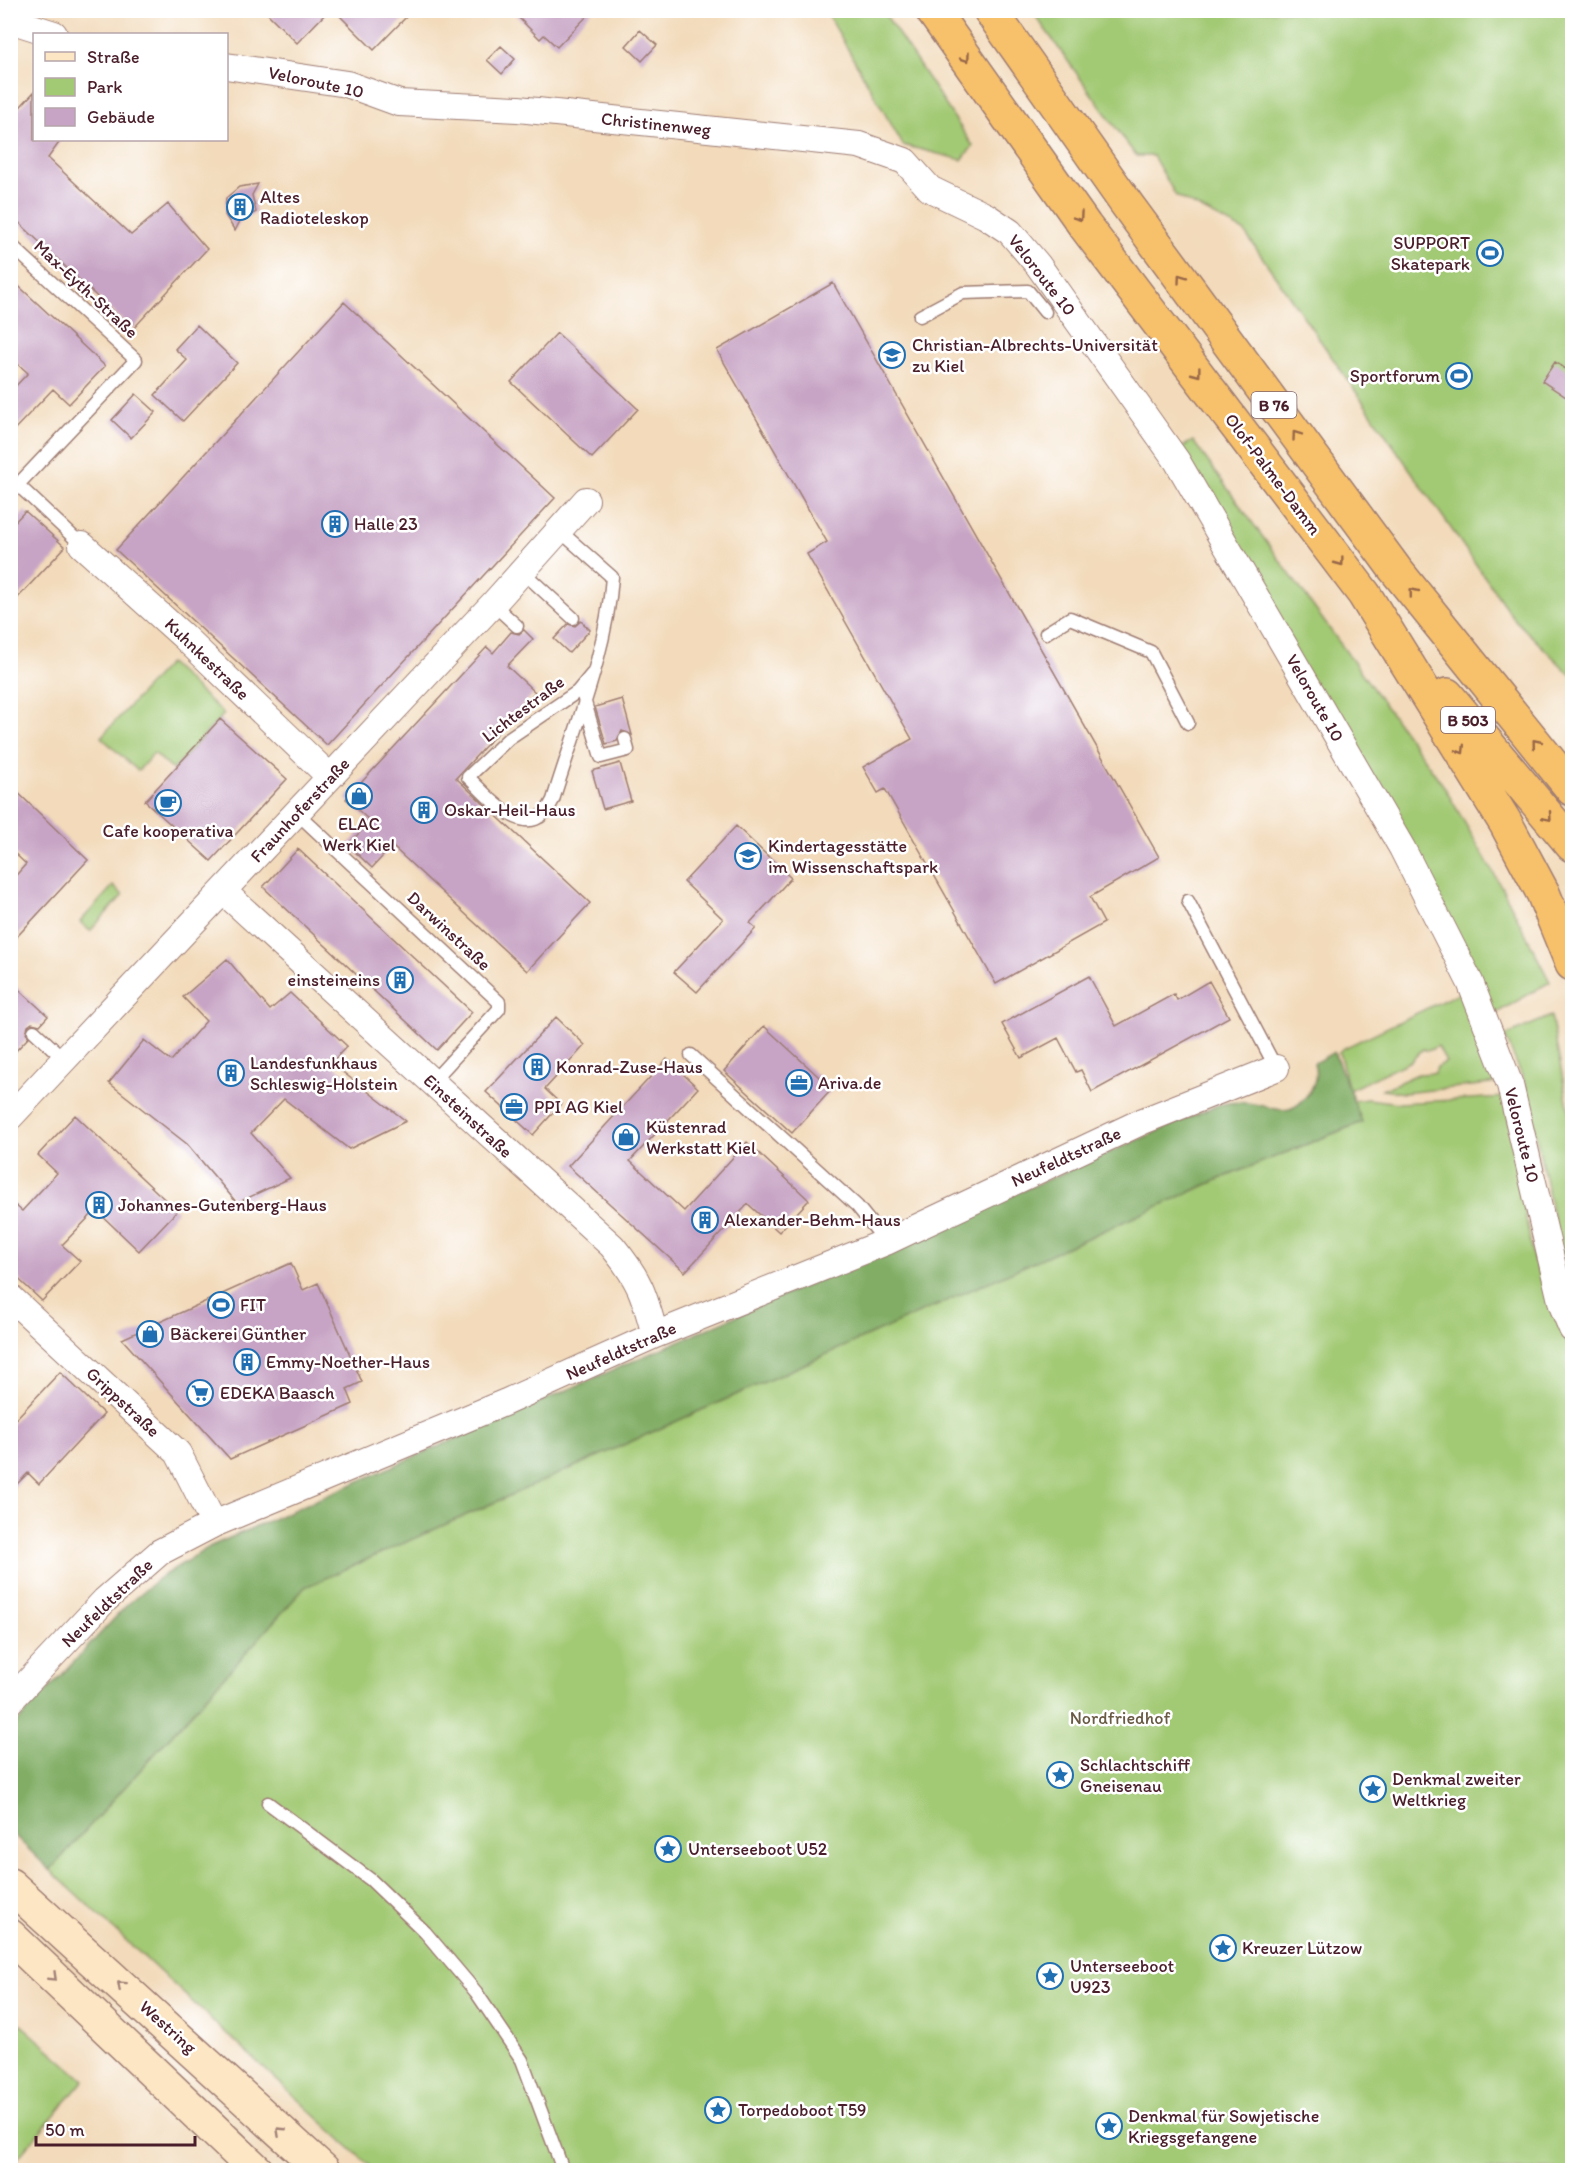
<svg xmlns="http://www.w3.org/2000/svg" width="1583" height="2181" font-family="Itim,sans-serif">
	<rect width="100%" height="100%" fill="#fff"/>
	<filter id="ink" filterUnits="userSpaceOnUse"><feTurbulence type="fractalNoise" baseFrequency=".0167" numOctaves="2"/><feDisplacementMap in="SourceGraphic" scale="12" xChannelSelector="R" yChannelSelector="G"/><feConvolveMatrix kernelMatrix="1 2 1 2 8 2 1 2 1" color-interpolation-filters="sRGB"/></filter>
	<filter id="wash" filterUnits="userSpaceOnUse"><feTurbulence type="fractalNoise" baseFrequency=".008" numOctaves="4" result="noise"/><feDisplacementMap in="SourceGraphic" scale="24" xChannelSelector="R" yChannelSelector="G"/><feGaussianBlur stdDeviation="1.35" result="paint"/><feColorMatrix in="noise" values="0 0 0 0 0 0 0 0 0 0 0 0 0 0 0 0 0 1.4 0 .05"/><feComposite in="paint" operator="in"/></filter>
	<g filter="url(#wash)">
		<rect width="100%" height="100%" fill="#f2daba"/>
		<!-- green -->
		<path fill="#a2c973" stroke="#76744f" stroke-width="1.5" d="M826,11h57l90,135 -11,14 -59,-15z
			M1032,11h540v665l-58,-57 -270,-388 -68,-35 -23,-40h-17z
			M1193,441l250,344 58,101 49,96 -57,33 -315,-566z
			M169,663l55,51 -51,56 -19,-17 -16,18 -37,-34z
			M113,886l10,9 -33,36 -10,-9z
			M1463,991l36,92 -96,10 -21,-3 36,-16 17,-1 2,-6 9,-5 -8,-16 -10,5 -5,-2 -12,12 -62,29 -10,-38 3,-3z
			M1551,1016l21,111v154l-12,-32 -35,-166 -20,-47z
			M1505,1097l28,161 39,96v816h-1198l-324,-300 255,-283 912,-407 145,-58 -9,-21 14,-2 32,4z
			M11,2016l73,64 -73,86z"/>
		<!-- forest -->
		<path fill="#81ad65" stroke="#666648" stroke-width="1.5" d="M1334,1052l28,70 -145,58 -912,407 -255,283 -39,-38 -1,-102 117,-125 32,-27 52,-32 1007,-441c10,-2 19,-4 29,-2 28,3 43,19 63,-12 6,-9 7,-18 4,-28z"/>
		<g id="blocks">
			<!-- building -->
			<path fill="#c7a4c5" d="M264,10h65l-32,33z
				M334,10h79l-39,40z
				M511,10h82l-36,37 -13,-12 -4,4z
				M640,30l17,15 -15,16 -16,-15z
				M501,46l14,13 -13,15 -15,-14z
				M34,92v48h27l-13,18 83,77 37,-31 39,45 -75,81 -122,-116v-96z
				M258,184l-6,11 4,17 -16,9 -5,10 -10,-16 1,-17 13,-11z
				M10,278l95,88 -36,38 -16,-15 -43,45v-42l18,-19 -18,-16z
				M833,283l326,574 -69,40 14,26 -108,61 -111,-195 -7,4 -15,-26 49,-28 -105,-185 20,-12 -110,-192z
				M344,302l211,196 -228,247 -211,-195z
				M197,325l40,38 -54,58 -28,-26 32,-35 -12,-11z
				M557,333l81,76 -46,49 -81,-76z
				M1555,362l17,11v15l-6,9 -24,-16z
				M136,394l20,18 -25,26 -19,-18z
				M25,511l40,36 -55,59v-79z
				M581,621l9,9 -21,23 -15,-14 14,-15 7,2z
				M524,630l9,9 -26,27 28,26 -79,86 134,125 -63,68 -135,-125 -20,22 -24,-23 22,-24 -24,-22 141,-152 6,6 18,-21 8,2z
				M622,699l10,36 -10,-4 -5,10 -11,3 -11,-37z
				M220,719l67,60 -76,82 -66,-60z
				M620,763l11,38 -28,8 -11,-38z
				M10,785l78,75 -78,84v-62l16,-18 -16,-15z
				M736,826l55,52 -41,45 6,5 -59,64 -23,-20 49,-53 -39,-37z
				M298,849l174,163 -35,38 -174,-163z
				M227,959l43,51 20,-17 57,53 -16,17 75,58 -57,28 -65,-50 -33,34 39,45 -53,25 -50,-59 -78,-61 35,-43 27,21 35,-40 -23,-24z
				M1089,976l27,50 58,-32 3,6 32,-19 20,36 -137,75 -11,-22 -5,2 -18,-34 -37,20 -19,-34z
				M10,981l38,35 -8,9 -8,-2 -4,3 -2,7 3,4 -19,20z
				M556,1017l29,28 -40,44 16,15 -28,31 -47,-43z
				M764,1026l68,63 -40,44 -68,-62z
				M667,1059l31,29 -68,73 54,50 63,-69 62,58 -30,32 -31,-28 -63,68 -117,-106z
				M75,1115l102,96 -38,40 -43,-41 -34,35 18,16 -38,40 -32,-30v-70l12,10 35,-38 -19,-18z
				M291,1263l12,27 15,-7 44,99 -15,7 6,15 -123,55 -108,-120z
				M60,1372l44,42 -65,70 -11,-11 -18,18v-66z"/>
		</g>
	</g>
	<g filter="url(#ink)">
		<use href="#blocks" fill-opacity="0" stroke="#9e7c72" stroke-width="1.5"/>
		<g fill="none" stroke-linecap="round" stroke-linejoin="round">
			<defs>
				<path id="lane" d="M10,244l126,116 -126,133
					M920,316l43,-23 65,-2 17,21
					M18,485l64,60
					M560,531l52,46c-5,74 -37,151 -59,223 -23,48 -63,-2 -85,-23l41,-39 68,-46 15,-18
					M523,572l50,46
					M493,604l24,22
					M1046,633l24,-15 81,34 37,71
					M584,699l17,58 27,-7 -3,-11
					M297,813l202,189v7l-67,73
					M1188,901l88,167
					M34,1031l30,28
					M691,1055l166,151 29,36
					M268,1803l103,77 54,52 51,60 46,68 41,110"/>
				<path id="street" d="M10,20l44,14
					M226,66l121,18 52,19 119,6 341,36 46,16 25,28 56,27 24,16 28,33 139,196 225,387 68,134 40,103 52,220 10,24
					M82,545l101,91 147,141
					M224,892l388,354c28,34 32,48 43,89
					M10,1117l483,-513 93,-104
					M10,1297l168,156 36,71
					M10,1701l95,-101 55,-48 54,-28 292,-122 149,-67 231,-93 257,-121 133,-53"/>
				<path id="secondary" d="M10,1885l313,285
					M10,1936l246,234"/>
				<path id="highway" d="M932,10l153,216 279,368 141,228 38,71 29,71
					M990,10l138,196 267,363 177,220
					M1447,695l125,150"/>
			</defs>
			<!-- lane casing -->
			<use href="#lane" stroke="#9e7c72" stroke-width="15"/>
			<!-- street casing -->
			<use href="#street" stroke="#9e7c72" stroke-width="28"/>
			<!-- secondary casing -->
			<use href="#secondary" stroke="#9e7c72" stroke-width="36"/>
			<!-- highway casing -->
			<use href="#highway" stroke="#9e7c72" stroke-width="36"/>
			<!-- lane -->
			<use href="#lane" stroke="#fff" stroke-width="12"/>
			<!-- street -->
			<use href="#street" stroke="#fff" stroke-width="26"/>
			<!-- secondary -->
			<use href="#secondary" stroke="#fce6c4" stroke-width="33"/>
			<!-- highway -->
			<use href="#highway" stroke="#f7c06b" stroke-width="33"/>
		</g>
		<!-- one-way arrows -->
		<defs><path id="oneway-chevron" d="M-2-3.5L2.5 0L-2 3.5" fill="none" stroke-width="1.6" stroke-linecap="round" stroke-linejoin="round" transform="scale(1.5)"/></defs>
		<g stroke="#986748">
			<use href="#oneway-chevron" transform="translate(966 58) rotate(55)"/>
			<use href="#oneway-chevron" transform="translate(1079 217) rotate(55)"/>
			<use href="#oneway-chevron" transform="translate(1181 278) rotate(-126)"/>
			<use href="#oneway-chevron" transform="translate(1197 373) rotate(53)"/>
			<use href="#oneway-chevron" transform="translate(1296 435) rotate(-126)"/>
			<use href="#oneway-chevron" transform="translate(1340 562) rotate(53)"/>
			<use href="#oneway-chevron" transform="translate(1413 592) rotate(-129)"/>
			<use href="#oneway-chevron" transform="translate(1536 743) rotate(-129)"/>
			<use href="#oneway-chevron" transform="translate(1461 750) rotate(58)"/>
			<use href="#oneway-chevron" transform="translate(1548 817) rotate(49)"/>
		</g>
		<g stroke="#a38278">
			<use href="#oneway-chevron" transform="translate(53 1977) rotate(44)"/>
			<use href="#oneway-chevron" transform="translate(121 1985) rotate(-138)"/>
			<use href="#oneway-chevron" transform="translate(280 2131) rotate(-137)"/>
		</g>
	</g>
	<!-- icons -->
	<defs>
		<symbol id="building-ring" viewBox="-11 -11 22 22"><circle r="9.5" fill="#fff" stroke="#1f6fb2" stroke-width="1.5"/><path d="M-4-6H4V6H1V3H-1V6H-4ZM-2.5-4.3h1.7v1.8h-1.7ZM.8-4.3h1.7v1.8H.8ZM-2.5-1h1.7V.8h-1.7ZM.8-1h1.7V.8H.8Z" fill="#1f6fb2"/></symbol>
		<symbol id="stadium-ring" viewBox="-11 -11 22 22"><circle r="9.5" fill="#fff" stroke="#1f6fb2" stroke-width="1.5"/><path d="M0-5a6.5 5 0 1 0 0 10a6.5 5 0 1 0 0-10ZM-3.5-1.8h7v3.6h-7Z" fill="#1f6fb2"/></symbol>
		<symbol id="university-ring" viewBox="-11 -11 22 22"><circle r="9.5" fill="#fff" stroke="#1f6fb2" stroke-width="1.5"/><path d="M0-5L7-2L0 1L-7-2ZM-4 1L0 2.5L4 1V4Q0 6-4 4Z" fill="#1f6fb2"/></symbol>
		<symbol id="shop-ring" viewBox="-11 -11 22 22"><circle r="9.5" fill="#fff" stroke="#1f6fb2" stroke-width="1.5"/><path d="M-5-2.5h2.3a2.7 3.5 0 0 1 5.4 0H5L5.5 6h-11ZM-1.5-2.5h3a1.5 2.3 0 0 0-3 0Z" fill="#1f6fb2"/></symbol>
		<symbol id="cafe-ring" viewBox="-11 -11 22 22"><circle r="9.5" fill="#fff" stroke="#1f6fb2" stroke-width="1.5"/><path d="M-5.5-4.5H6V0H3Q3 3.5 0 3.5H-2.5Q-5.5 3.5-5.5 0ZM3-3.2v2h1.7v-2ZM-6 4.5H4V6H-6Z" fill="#1f6fb2"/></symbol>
		<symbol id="school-ring" viewBox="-11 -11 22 22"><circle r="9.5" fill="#fff" stroke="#1f6fb2" stroke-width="1.5"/><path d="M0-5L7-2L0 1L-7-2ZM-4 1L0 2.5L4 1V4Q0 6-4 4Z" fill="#1f6fb2"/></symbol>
		<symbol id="office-ring" viewBox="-11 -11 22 22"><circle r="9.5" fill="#fff" stroke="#1f6fb2" stroke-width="1.5"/><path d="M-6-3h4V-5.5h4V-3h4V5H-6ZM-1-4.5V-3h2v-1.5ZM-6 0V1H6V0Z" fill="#1f6fb2"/></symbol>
		<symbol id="supermarket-ring" viewBox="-11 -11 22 22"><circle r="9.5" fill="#fff" stroke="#1f6fb2" stroke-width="1.5"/><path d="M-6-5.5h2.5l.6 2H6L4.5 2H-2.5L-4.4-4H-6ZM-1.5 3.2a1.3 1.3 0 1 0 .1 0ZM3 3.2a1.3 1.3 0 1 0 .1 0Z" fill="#1f6fb2"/></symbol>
		<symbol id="sight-ring" viewBox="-11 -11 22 22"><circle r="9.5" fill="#fff" stroke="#1f6fb2" stroke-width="1.5"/><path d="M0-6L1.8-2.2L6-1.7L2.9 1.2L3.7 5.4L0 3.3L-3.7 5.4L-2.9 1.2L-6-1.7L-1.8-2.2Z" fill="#1f6fb2"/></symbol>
	</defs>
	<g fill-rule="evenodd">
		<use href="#building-ring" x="225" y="192" width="30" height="30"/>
		<use href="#stadium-ring" x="1475" y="238" width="30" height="30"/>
		<use href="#university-ring" x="877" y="340" width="30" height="30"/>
		<use href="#stadium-ring" x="1444" y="361" width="30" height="30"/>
		<use href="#building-ring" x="320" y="509" width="30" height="30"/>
		<use href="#shop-ring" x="344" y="781" width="30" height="30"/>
		<use href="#cafe-ring" x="153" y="788" width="30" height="30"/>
		<use href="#building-ring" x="409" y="795" width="30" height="30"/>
		<use href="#school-ring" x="733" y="841" width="30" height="30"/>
		<use href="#building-ring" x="385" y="965" width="30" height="30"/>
		<use href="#building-ring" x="522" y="1052" width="30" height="30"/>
		<use href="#building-ring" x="216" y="1058" width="30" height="30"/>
		<use href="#office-ring" x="784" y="1068" width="30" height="30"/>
		<use href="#office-ring" x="499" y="1092" width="30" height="30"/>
		<use href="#shop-ring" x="611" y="1122" width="30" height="30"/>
		<use href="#building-ring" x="84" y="1190" width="30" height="30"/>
		<use href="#building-ring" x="690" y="1205" width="30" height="30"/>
		<use href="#stadium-ring" x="206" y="1290" width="30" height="30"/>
		<use href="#shop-ring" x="135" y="1319" width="30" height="30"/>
		<use href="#building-ring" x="232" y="1347" width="30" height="30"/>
		<use href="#supermarket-ring" x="185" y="1378" width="30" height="30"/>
		<use href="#sight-ring" x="1045" y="1760" width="30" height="30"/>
		<use href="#sight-ring" x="1358" y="1774" width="30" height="30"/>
		<use href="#sight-ring" x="653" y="1834" width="30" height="30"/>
		<use href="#sight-ring" x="1208" y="1933" width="30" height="30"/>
		<use href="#sight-ring" x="1035" y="1961" width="30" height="30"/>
		<use href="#sight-ring" x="703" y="2095" width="30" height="30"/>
		<use href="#sight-ring" x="1094" y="2111" width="30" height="30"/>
	</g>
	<g text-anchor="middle" stroke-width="5" stroke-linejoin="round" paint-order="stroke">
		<!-- shield labels -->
		<g fill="#fff" stroke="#80626b" stroke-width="1.5">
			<rect x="1251.5" y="392" width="45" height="26" rx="4.5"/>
			<rect x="1441" y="707" width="54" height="26" rx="4.5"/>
		</g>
		<g font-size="16" font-weight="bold" fill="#4a1f2b">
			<text x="1274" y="411">B 76</text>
			<text x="1468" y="726">B 503</text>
		</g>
		<!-- street labels -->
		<g font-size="18" fill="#4a1f2b" stroke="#fff">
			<text transform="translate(316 82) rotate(12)" y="6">Veloroute 10</text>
			<text transform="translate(656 124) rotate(6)" y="6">Christinenweg</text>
			<text transform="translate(1042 275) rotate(52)" y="6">Veloroute 10</text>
			<text transform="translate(86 289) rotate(43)" y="6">Max-Eyth-Straße</text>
			<text transform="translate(1273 474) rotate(53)" y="6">Olof-Palme-Damm</text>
			<text transform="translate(207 659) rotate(44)" y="6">Kuhnkestraße</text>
			<text transform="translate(1315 698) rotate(60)" y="6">Veloroute 10</text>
			<text transform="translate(523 709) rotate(-37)" y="6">Lichtestraße</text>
			<text transform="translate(300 810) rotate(-47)" y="6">Fraunhoferstraße</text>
			<text transform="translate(449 931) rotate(43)" y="6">Darwinstraße</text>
			<text transform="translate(468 1116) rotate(43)" y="6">Einsteinstraße</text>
			<text transform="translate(1522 1135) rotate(76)" y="6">Veloroute 10</text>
			<text transform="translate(1066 1157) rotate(-25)" y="6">Neufeldtstraße</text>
			<text transform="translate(621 1351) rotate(-24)" y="6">Neufeldtstraße</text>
			<text transform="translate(123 1402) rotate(43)" y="6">Grippstraße</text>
			<text transform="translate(107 1603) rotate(-44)" y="6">Neufeldtstraße</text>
			<text transform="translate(168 2027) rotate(42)" y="6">Westring</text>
		</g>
		<!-- poi labels -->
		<g font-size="18" fill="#4a1f2b" stroke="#fff" text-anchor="start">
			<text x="260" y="203">Altes<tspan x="260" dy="21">Radioteleskop</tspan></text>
			<text x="1470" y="249" text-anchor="end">SUPPORT<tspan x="1470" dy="21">Skatepark</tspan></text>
			<text x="912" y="351">Christian-Albrechts-Universität<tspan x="912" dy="21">zu Kiel</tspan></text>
			<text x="1440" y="382" text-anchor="end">Sportforum</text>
			<text x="354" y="530">Halle 23</text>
			<text x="444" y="816">Oskar-Heil-Haus</text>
			<text x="359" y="830" text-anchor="middle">ELAC<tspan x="359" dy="21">Werk Kiel</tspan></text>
			<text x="168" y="837" text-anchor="middle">Cafe kooperativa</text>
			<text x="768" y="852">Kindertagesstätte<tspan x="768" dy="21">im Wissenschaftspark</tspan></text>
			<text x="380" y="986" text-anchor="end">einsteineins</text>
			<text x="250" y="1069">Landesfunkhaus<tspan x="250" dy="21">Schleswig-Holstein</tspan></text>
			<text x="556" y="1073">Konrad-Zuse-Haus</text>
			<text x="818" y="1089">Ariva.de</text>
			<text x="534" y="1113">PPI AG Kiel</text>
			<text x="646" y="1133">Küstenrad<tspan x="646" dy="21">Werkstatt Kiel</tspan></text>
			<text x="118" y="1211">Johannes-Gutenberg-Haus</text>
			<text x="724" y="1226">Alexander-Behm-Haus</text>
			<text x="240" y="1311">FIT</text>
			<text x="170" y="1340">Bäckerei Günther</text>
			<text x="266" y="1368">Emmy-Noether-Haus</text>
			<text x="220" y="1399">EDEKA Baasch</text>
			<text x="1080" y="1771">Schlachtschiff<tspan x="1080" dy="21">Gneisenau</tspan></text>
			<text x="1392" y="1785">Denkmal zweiter<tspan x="1392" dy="21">Weltkrieg</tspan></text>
			<text x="688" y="1855">Unterseeboot U52</text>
			<text x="1242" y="1954">Kreuzer Lützow</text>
			<text x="1070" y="1972">Unterseeboot<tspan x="1070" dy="21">U923</tspan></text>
			<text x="738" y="2116">Torpedoboot T59</text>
			<text x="1128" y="2122">Denkmal für Sowjetische<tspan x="1128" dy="21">Kriegsgefangene</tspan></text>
		</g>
		<!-- park labels -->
		<g font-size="18" fill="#695a44" stroke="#fff">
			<text x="1120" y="1724">Nordfriedhof</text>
		</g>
	</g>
	<!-- margin -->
	<rect width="1583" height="2181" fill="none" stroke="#fff" stroke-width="36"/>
	<!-- legend -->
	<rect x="33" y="33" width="195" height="108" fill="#ffffff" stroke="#b7a5aa" stroke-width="1.5"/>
	<rect x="45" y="52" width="30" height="9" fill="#fce6c4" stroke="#b7a5aa" stroke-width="1.5"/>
	<text x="87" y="63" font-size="18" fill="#4a1f2b">Straße</text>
	<rect x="45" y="78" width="30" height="18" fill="#a2c973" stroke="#b7a5aa" stroke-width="1.5"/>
	<text x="87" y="93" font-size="18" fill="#4a1f2b">Park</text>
	<rect x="45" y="108" width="30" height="18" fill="#c7a4c5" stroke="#b7a5aa" stroke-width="1.5"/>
	<text x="87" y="123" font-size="18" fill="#4a1f2b">Gebäude</text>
	<!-- scale -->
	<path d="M36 2136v9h159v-9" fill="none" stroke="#4a1f2b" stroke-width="3"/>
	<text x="45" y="2136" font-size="18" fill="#4a1f2b" stroke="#ffffff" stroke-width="4.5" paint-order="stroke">50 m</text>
</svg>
